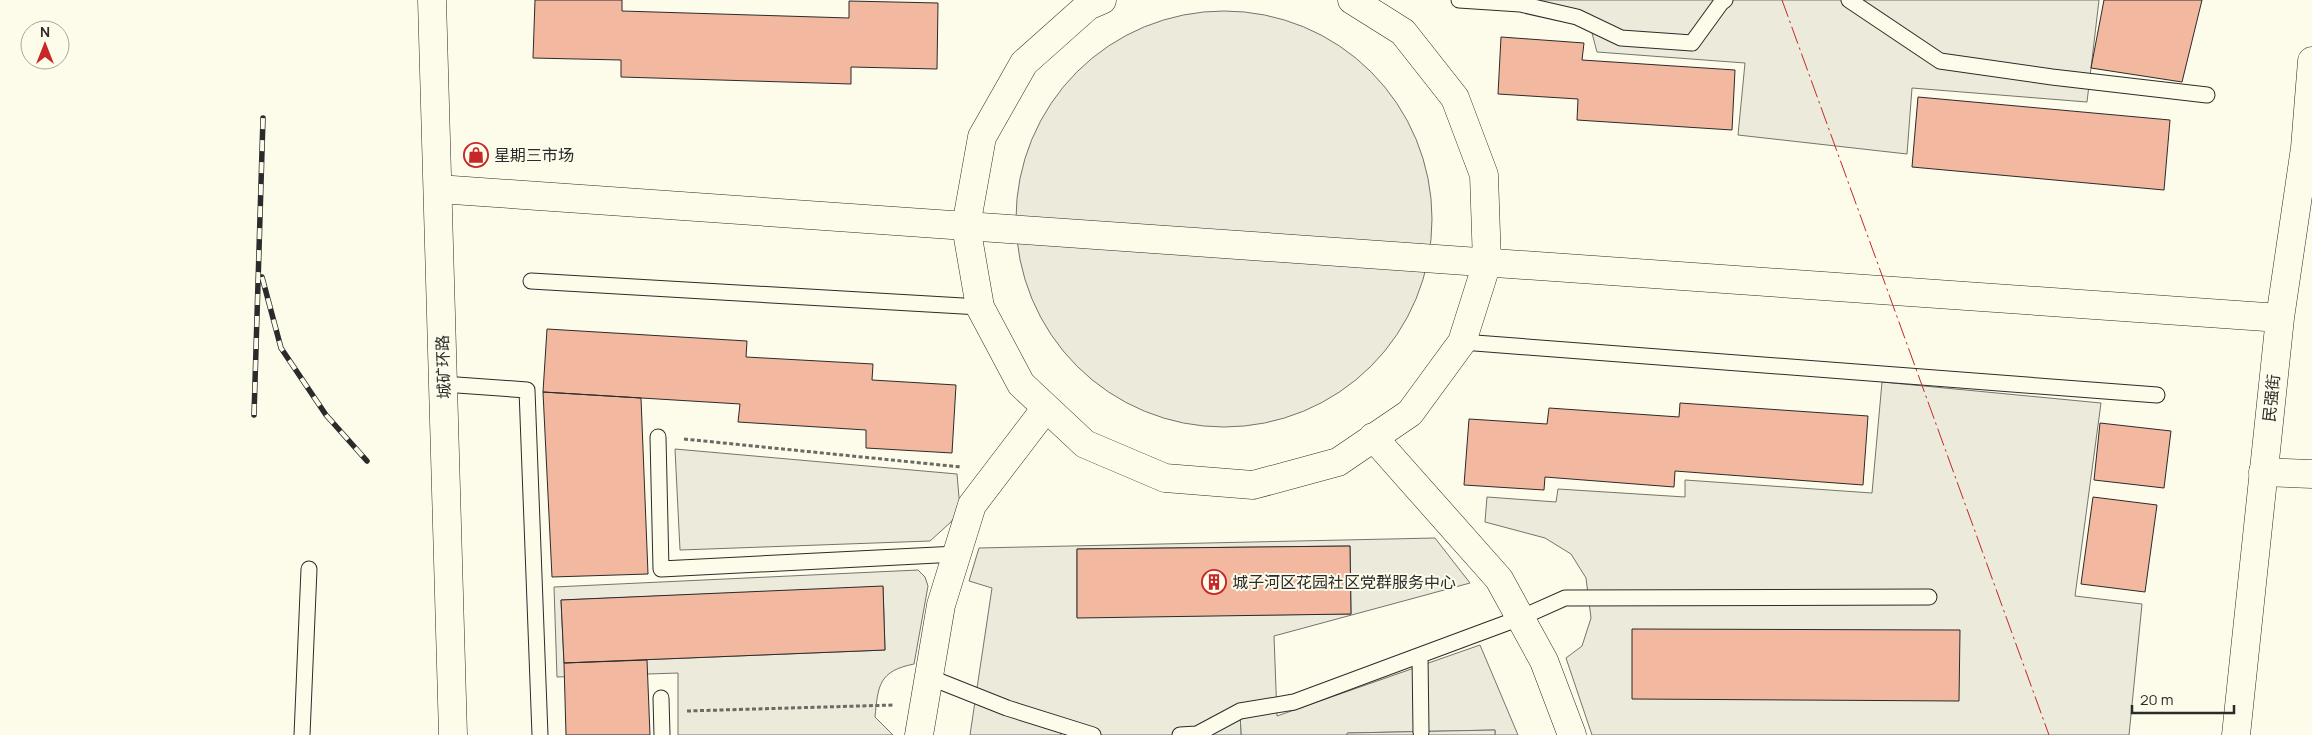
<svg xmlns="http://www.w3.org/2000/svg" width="2312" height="735" font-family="Manrope,'Noto Sans SC',sans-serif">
	<rect width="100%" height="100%" fill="#fdfbea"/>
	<!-- green -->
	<path fill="#ecebdb" stroke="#74746e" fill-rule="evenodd" d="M1495,0h604l-12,102 -175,-14 -5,66 -169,-19 7,-72 -148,-11 -10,-38z
		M1882,382l219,21 -26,193 67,8 -13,131h-537l-26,-77 16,-12 9,-28 -5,-40 -15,-24 -26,-16 -60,-16 2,-25 69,5 2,-13 127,8v-17l187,13z
		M675,449l282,25 3,35 -9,13 -21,19 -250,9z
		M1435,538l35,45 -196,53 3,80 203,-71 38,90h-23v-5l-147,3 -1,2h-106l-1,-23 -60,23h-87l-32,-9v9h-91l22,-147 -23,-7 10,-33zM1350,546l1,68 -274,3v-68z
		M918,570l7,7 3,9 -14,78c-35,7 -36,21 -39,53l18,18h-215v-62l-121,4 -3,-90zM883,587l2,63 -321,13 -3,-63z"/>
	<!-- parking -->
	<path fill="#eceadb" stroke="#74746e" d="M1016 219a208 208 0 1 1 416 0a208 208 0 1 1-416 0Z
		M1240,711l1,24h-61z
		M1495,730v5h-148v-2z"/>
	<!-- building -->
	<path fill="#f2b8a0" stroke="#2b2b2b" d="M535,0h87v11l227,7v-17l89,2 -1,66 -86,-2v17l-230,-7v-17l-88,-2z
		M2104,0h98l-20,82 -91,-14z
		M1501,37l83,6 -2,17 153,10 -3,60 -155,-10 1,-21 -80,-5z
		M1918,97l252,23 -6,70 -252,-23z
		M547,329l200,12 -1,16 127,7 -1,16 84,5 -4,68 -86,-5v-18l-128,-8 2,-18 -197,-12z
		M543,392l98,6 7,176 -96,3z
		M1680,403l188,13 -5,69 -188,-14 -1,16 -129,-10 -1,13 -80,-5 5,-66 78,5 2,-16 130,9z
		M2100,423l71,8 -7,57 -70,-8z
		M2093,497l64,8 -12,87 -64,-8z
		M1350,546l1,68 -274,4v-69z
		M883,586l2,64 -321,13 -3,-63z
		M1632,629l328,1 -1,71 -327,-2z
		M647,660l3,75h-84l-2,-72z"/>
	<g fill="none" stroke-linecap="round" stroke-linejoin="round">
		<defs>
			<path id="lane" d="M1459,0l61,4 57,13 44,21 71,5 29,-40 4,-3
				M1849,0l91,61 112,16 155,18
				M531,281l449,26
				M1462,342l695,53
				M443,384l84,6 13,345
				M658,437l3,132 296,-15
				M1420,656l1,76
				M929,677l78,31 86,27
				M661,698l1,37
				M302,735l7,-166
				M1180,735l17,-1 43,-23 54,-9 226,-84 45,-20 364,-1"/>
			<path id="street" d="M1102,0l-14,6 -64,57 -42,74 -16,89 14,81 41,77 64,60 80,34 88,7 85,-23 72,-49 52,-71 25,-79 -3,-88 -29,-77 -52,-66 -51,-32
				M1373,437l126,142 45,82 28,74
				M2263,472l49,2
				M919,735l22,-130 31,-100 74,-97"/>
			<path id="secondary" d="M432,0l21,735
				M438,189l1842,129
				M2236,735l44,-417 25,-170 7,-87"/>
		</defs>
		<!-- lane casing -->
		<use href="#lane" stroke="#2b2b2b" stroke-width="17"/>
		<!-- street casing -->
		<use href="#street" stroke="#2b2b2b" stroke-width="29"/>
		<!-- secondary casing -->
		<use href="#secondary" stroke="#2b2b2b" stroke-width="29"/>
		<!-- path -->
		<path stroke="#6a6964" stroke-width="3" stroke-dasharray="4 2.5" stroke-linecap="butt" d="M684,439l277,28
			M687,711l206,-6"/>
		<!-- lane -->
		<use href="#lane" stroke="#fdfbea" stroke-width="15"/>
		<!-- street -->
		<use href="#street" stroke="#fdfbea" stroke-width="28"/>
		<!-- secondary -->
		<use href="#secondary" stroke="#fdfbea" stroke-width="28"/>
		<defs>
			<path id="rail" d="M262,277l19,71 45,67 41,46
				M254,415l9,-297"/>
		</defs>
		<!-- rail casing -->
		<use href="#rail" stroke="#2b2b2b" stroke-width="5.5"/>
		<!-- rail -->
		<use href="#rail" stroke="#fdfbea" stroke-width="4" stroke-dasharray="11" stroke-linecap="butt"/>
		<!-- power -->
		<path stroke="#c62828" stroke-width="1" stroke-dasharray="18 4 2.5 4" stroke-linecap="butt" d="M1782,0l267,735"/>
	</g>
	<!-- icons -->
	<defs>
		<symbol id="shop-ring" viewBox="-11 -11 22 22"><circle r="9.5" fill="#fdfbea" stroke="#c62828" stroke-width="1.5"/><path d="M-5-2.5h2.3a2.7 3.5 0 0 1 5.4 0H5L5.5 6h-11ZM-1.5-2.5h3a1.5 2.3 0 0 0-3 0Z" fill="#c62828"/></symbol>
		<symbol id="building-ring" viewBox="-11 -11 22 22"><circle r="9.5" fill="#fdfbea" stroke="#c62828" stroke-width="1.5"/><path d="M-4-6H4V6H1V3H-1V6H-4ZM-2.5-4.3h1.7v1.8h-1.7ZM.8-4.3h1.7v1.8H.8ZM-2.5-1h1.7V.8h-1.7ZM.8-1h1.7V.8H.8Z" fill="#c62828"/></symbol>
	</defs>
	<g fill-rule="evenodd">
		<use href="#shop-ring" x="462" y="141" width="28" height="28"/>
		<use href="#building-ring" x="1200" y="568" width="28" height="28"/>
	</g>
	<g text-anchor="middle" stroke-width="4" stroke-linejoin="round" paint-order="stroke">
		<!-- poi labels -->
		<g font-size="16" fill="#2b2b2b" stroke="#fdfbea" text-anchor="start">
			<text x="494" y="161">星期三市场</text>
			<text x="1232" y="588">城子河区花园社区党群服务中心</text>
		</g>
		<!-- street labels -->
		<g font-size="16" fill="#2b2b2b" stroke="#fdfbea">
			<text transform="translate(443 367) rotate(-92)" y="6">城矿环路</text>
			<text transform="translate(2271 398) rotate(-84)" y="6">民强街</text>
		</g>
	</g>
	<!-- north arrow -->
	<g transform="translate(45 45)"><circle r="24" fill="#fdfbea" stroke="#a9a89e"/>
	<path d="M0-4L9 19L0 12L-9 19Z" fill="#c62828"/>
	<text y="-8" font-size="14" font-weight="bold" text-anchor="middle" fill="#2b2b2b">N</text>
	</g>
	<!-- scale -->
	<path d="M2132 705v8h102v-8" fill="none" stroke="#2b2b2b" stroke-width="2.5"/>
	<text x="2140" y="705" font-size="15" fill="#2b2b2b" stroke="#fdfbea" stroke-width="4" paint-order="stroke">20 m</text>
</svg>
